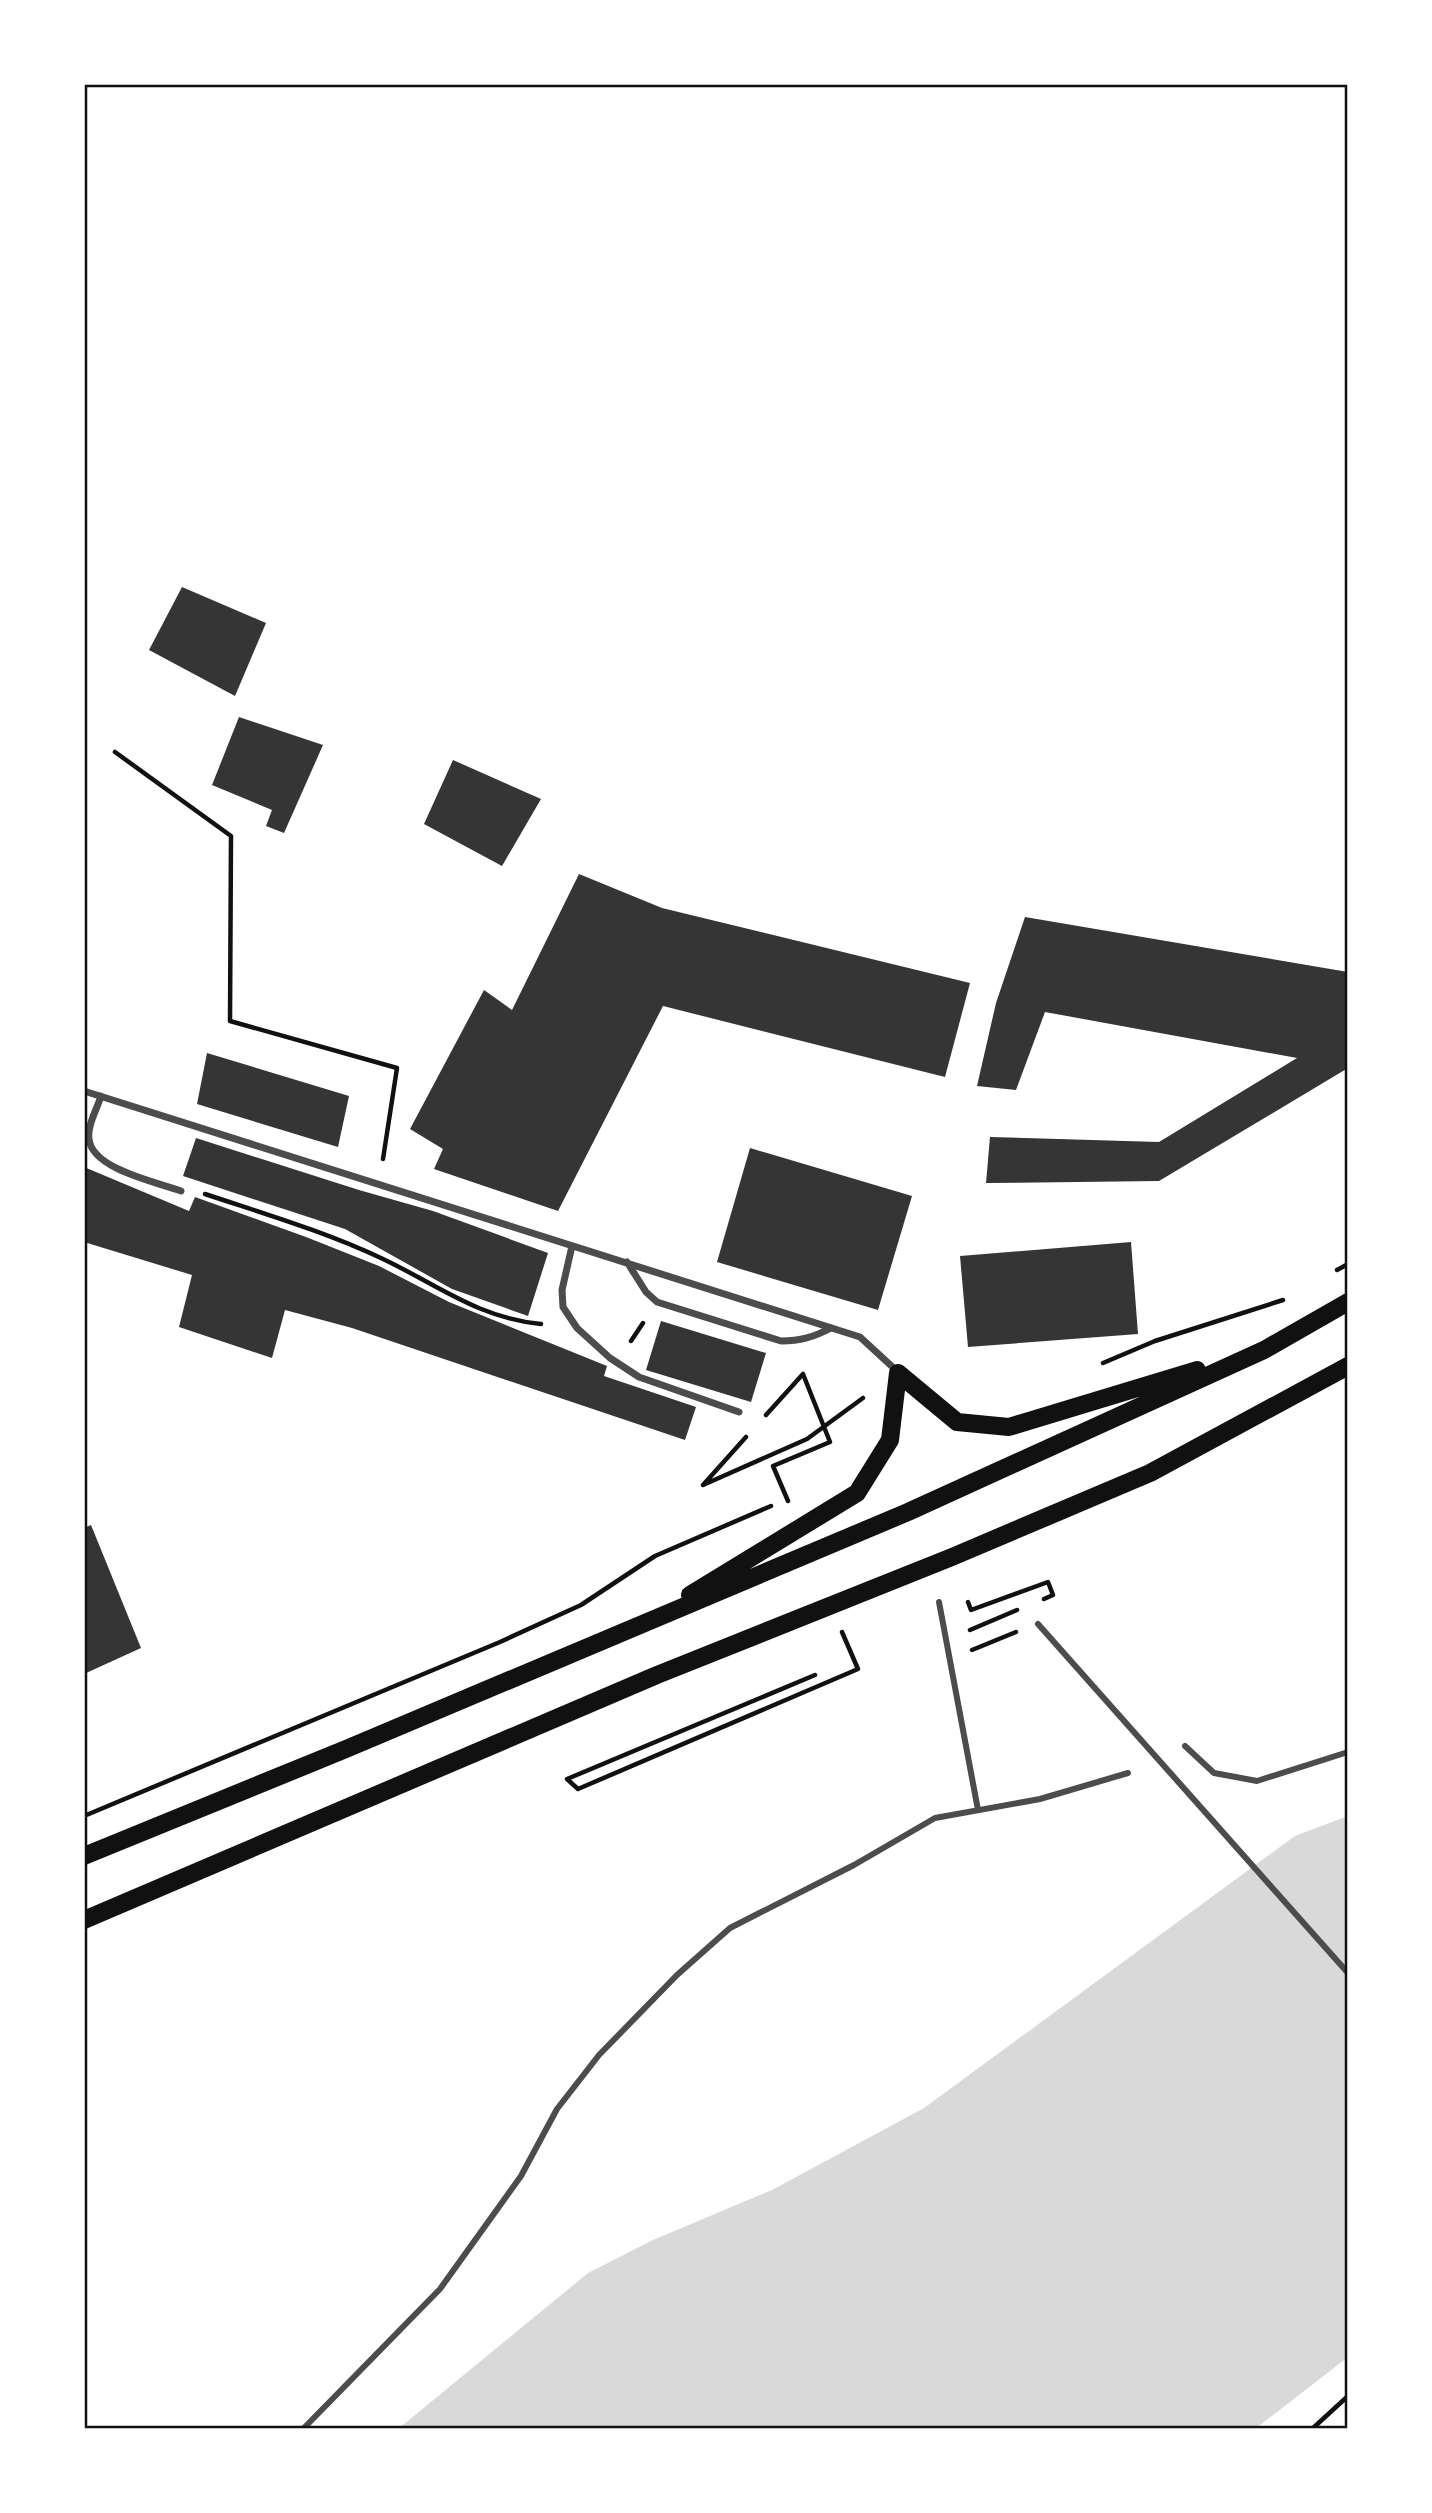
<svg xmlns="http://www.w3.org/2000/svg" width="1432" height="2513" font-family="'Roboto Condensed',sans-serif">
	<rect width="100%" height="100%" fill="#fff"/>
	<!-- water -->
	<path fill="#d9d9d9" d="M1348,1816v541l-93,72h-857l190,-156 65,-33 119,-50 152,-82 371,-272z"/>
	<!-- building -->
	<path fill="#353535" d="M182,587l84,36 -31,73 -86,-46z
		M239,717l84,28 -39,88 -18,-7 6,-16 -60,-25z
		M453,760l88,39 -39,67 -78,-42z
		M579,874l83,34 308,75 -25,94 -282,-71 -105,205 -124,-42 9,-20 -33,-20 74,-139 28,20z
		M1025,917l323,55v96l-189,113 -173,2 4,-46 169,5 138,-84 -252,-46 -29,78 -39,-4 19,-83z
		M207,1053l142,43 -11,51 -141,-43z
		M196,1138l163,52 74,21 115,42 -20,63 -76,-27 -107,-60 -162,-53z
		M750,1148l162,48 -34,114 -161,-48z
		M84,1167l105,44 6,-14 111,40 73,29 70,36 158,64 -3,10 92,31 -11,33 -333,-112 -67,-18 -13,48 -93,-31 13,-52 -108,-33z
		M1131,1242l7,92 -170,13 -8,-91z
		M661,1321l105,32 -15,49 -105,-32z
		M91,1525l50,123 -57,26v-146z"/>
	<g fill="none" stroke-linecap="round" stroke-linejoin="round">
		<!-- path -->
		<path stroke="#111" stroke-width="4.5" d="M115,752l116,84 -1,185 167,47 -14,91
			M205,1194c60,20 121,38 178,65 55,26 95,59 158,65
			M1337,1270l11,-6
			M631,1341l12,-18
			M1103,1363l52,-22 128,-41
			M766,1415l37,-41 27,68 -57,24 15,35
			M746,1437l-43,48 104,-46 56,-41
			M968,1602l3,8 77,-28 5,13 -9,4
			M970,1630l47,-20
			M972,1650l44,-18
			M815,1675l-248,104 11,10 280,-120 -16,-37
			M84,1816l416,-174 81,-37 74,-49 116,-50
			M1312,2429l36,-33"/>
		<!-- pedestrian -->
		<path stroke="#4c4c4c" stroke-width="6" d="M939,1602l39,208
			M1038,1624l310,349
			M1185,1746l29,27 43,8 91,-29
			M303,2429l137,-140 81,-113 36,-67 42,-54 78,-80 53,-47 124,-63 81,-47 105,-19 88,-26"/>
		<!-- minor -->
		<path stroke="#4c4c4c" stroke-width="7" d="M84,1091l776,246 38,35
			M101,1096c-4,13 -14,30 -12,43 3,30 67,43 92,52
			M572,1246l-10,44 1,17 14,21 33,30 29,19 100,35
			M627,1262l19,30 11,10 124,39c19,0 33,-4 50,-13"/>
		<!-- primary -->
		<path stroke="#111" stroke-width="18" d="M898,1373l59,49 52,5 188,-57
			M690,1595l167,-102 33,-53 8,-67
			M84,1856l262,-107 562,-237 356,-162 84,-48
			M84,1920l573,-245 295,-118 198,-84 198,-107"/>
	</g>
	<!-- border -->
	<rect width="1432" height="2513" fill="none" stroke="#ffffff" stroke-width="172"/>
	<rect x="86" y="86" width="1260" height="2341" fill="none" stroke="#111" stroke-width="2.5"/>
</svg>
